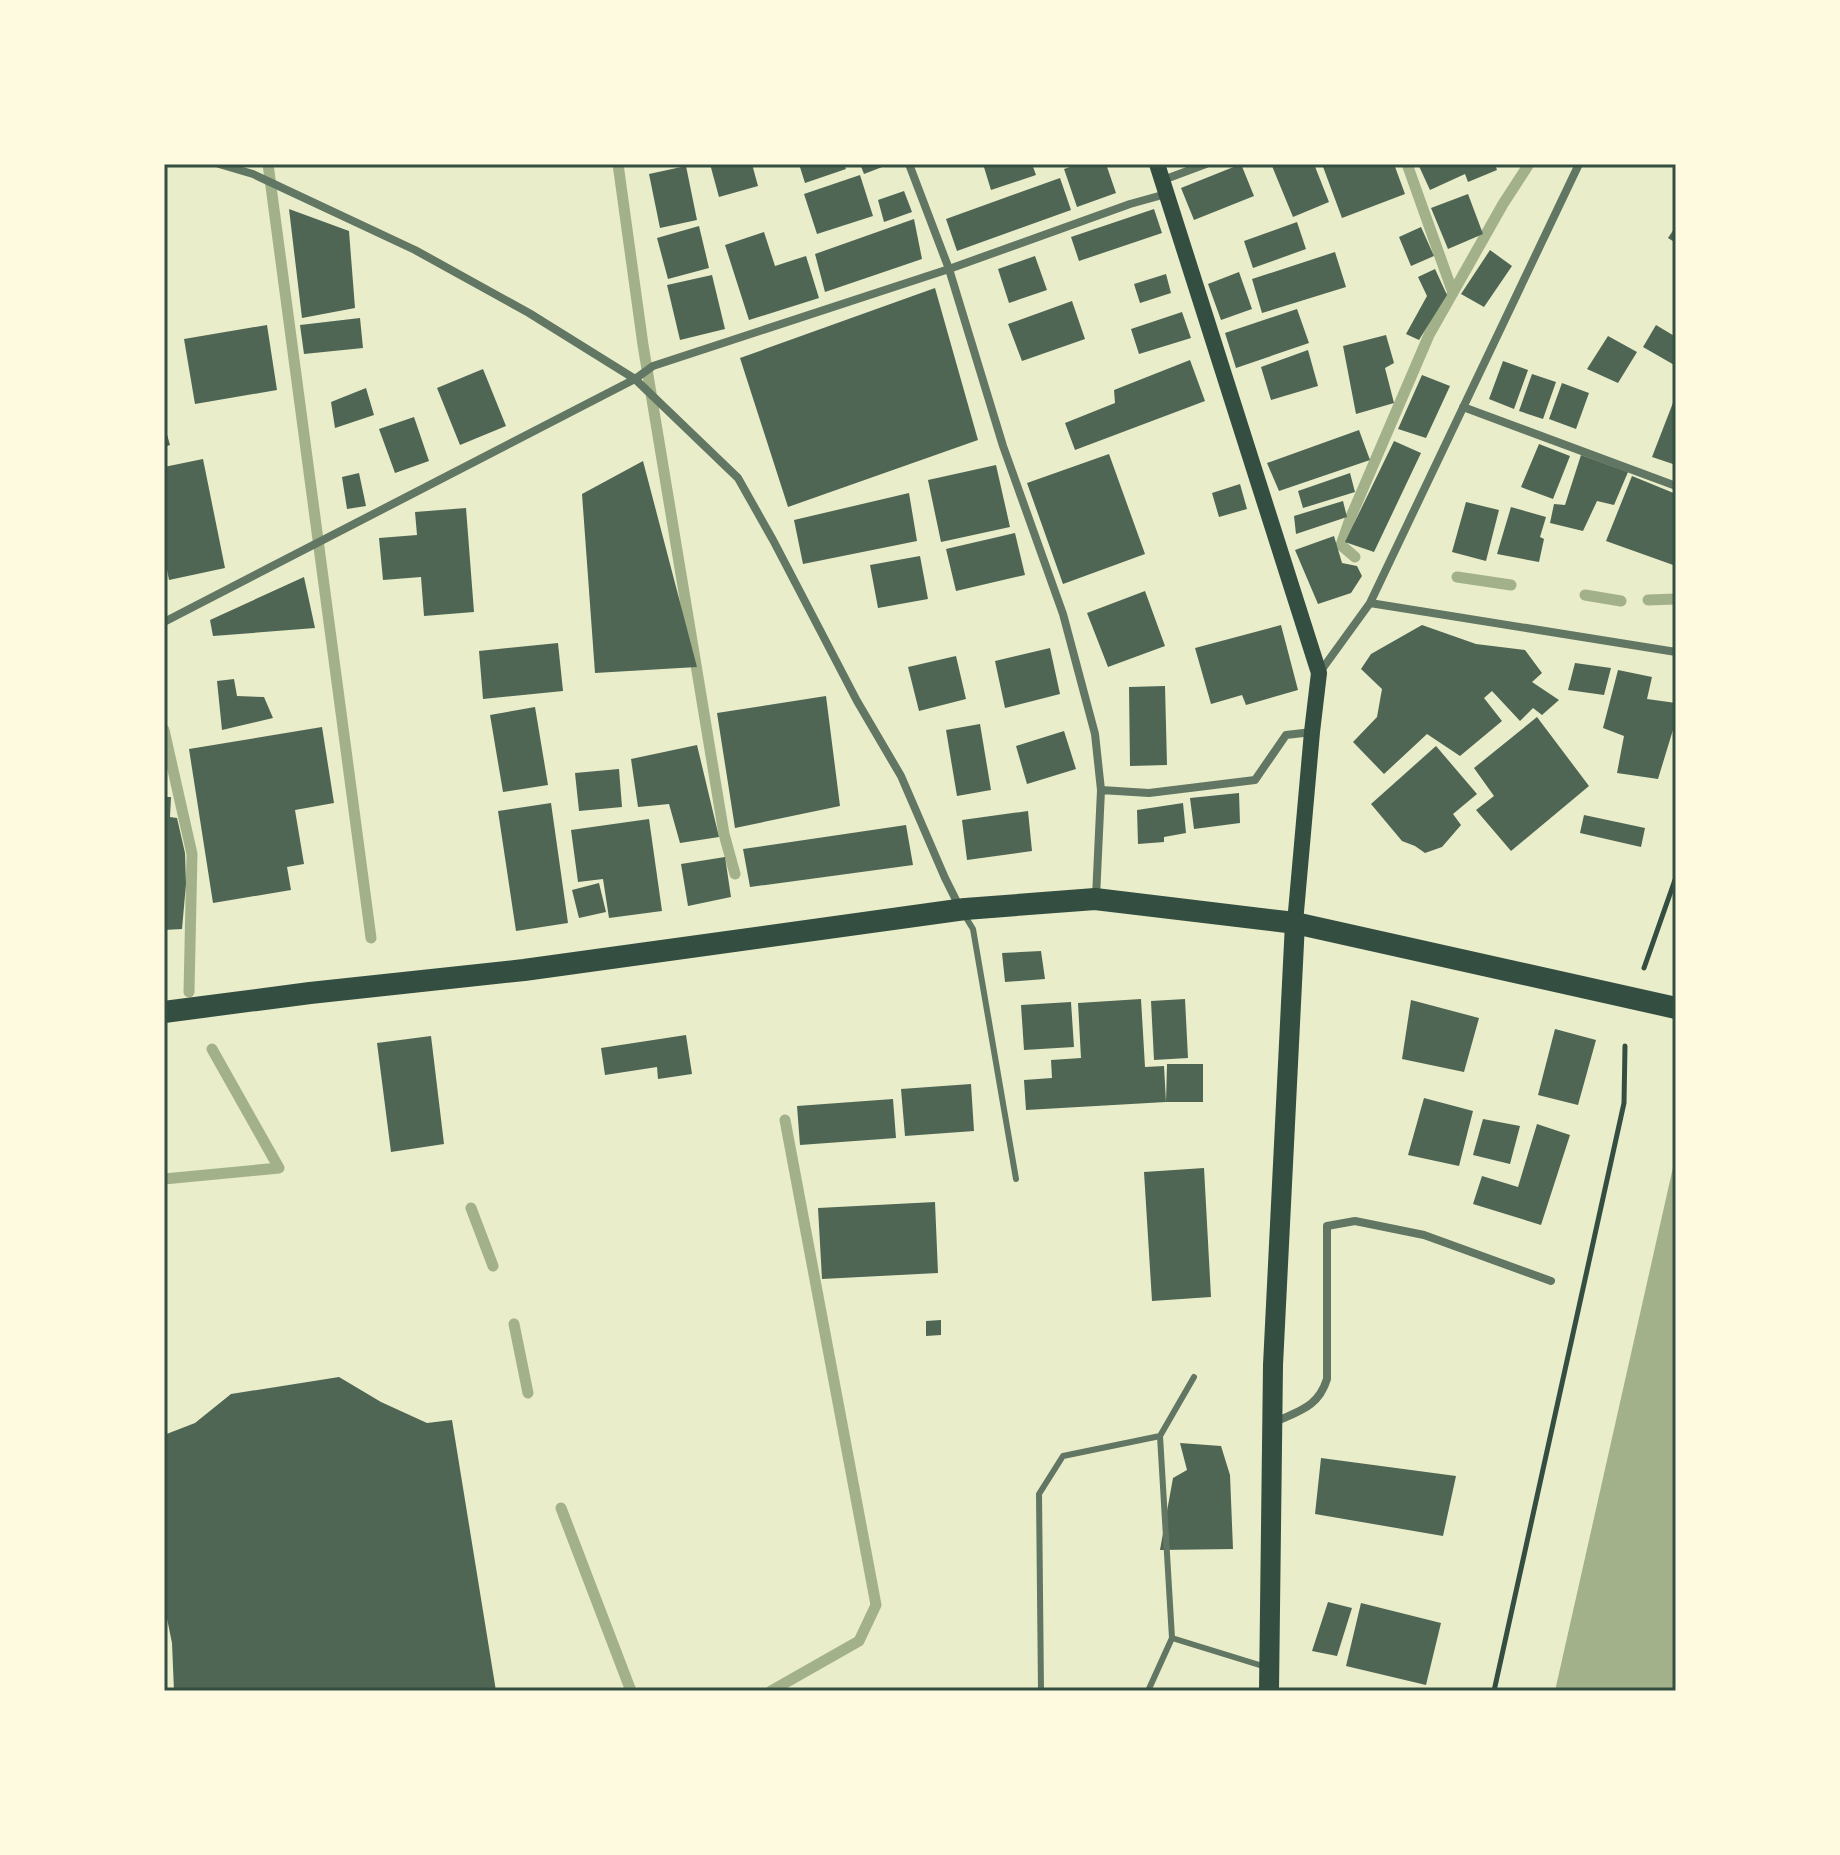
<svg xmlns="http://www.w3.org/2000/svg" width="1840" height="1855" font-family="'PT Sans Narrow',sans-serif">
	<rect width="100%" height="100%" fill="#e9edc9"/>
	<!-- water -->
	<path fill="#a3b18a" d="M1676,1154v537h-121z"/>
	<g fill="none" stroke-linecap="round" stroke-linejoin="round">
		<!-- stream -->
		<path stroke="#a3b18a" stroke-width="11" d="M268,164l103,774
			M618,164l25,181 81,489 11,40
			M1407,164l46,129
			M1355,557l-14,-12 9,-26 79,-184 74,-131 26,-40
			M1457,577l54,8
			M1585,595l36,6
			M1648,600l28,-1
			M164,730l28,124 -3,138
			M164,1179l115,-11 -67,-119
			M471,1208l22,58
			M514,1324l14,69
			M561,1508l70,183
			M771,1691l88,-50 17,-36 -91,-485"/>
	</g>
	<!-- building -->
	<path fill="#4f6655" d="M710,164h42l6,22 -39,11z
		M799,164h45l2,5 -41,14z
		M860,164h30l-26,10z
		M983,164h49l4,11 -45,15z
		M1079,164h27l10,29 -39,14 -13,-38z
		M1241,164l13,32 -60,24 -13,-32z
		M1278,164h36l15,38 -36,15 -21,-51z
		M1322,164h72l11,30 -63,24z
		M1418,164h77l2,6 -29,12 -3,-8 -35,16z
		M686,166l11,54 -37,8 -11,-54z
		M860,175l13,41 -56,18 -13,-40z
		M1060,178l11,32 -114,41 -11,-32z
		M904,191l8,21 -28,10 -6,-22z
		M1468,194l15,40 -35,15 -17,-41z
		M289,209l60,22 6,77 -53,10z
		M1154,209l8,24 -83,28 -8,-24z
		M914,219l8,40 -97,33 -10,-38z
		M1297,222l9,27 -53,19 -9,-27z
		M699,226l10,42 -41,11 -11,-41z
		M1676,226v17l-8,-5z
		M1421,227l13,29 -23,10 -12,-29z
		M764,232l11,34 31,-10 13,42 -70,22 -24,-75z
		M1490,250l22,16 -28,41 -23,-13z
		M1335,252l11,35 -84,26 -10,-34z
		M1035,256l12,34 -38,13 -11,-34z
		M1435,269l12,26 -28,45 -13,-6 21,-38 -9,-19z
		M1239,272l13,37 -31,11 -13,-36z
		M1166,274l5,19 -31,10 -6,-19z
		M712,275l13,54 -45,11 -13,-55z
		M935,288l43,152 -190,67 -48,-149z
		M1072,301l13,38 -63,22 -14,-37z
		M1297,309l12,34 -73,25 -11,-35z
		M1182,312l9,26 -52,16 -8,-25z
		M360,318l3,30 -59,6 -4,-29z
		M267,325l10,65 -82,14 -11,-65z
		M1656,325l20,12v29l-33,-19z
		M1386,335l8,28 -9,5 9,35 -38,11 -13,-68z
		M1608,336l29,16 -19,31 -31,-14z
		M1308,350l10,36 -47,14 -10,-33z
		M1190,360l15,41 -130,49 -10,-27 50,-20 -1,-13z
		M1503,361l25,9 -14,39 -25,-10z
		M483,369l23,57 -46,19 -23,-57z
		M1532,374l24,8 -13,37 -24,-8z
		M1422,375l28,11 -24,52 -28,-9z
		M1562,383l27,10 -13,36 -27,-10z
		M366,388l8,27 -39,13 -4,-26z
		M1676,395v70l-24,-8z
		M414,417l15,44 -34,12 -16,-44z
		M164,424l6,21 -6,2z
		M1359,430l11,30 -91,31 -12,-28z
		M1394,441l27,12 -47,99 -29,-10z
		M1539,444l31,12 -17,43 -32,-12z
		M1109,454l36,100 -82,30 -36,-101z
		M1581,455l47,17 -14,33 -17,-4 -14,30 -33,-8 4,-19 11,1z
		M203,459l22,109 -56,12 -5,-26v-87z
		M643,461l54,206 -102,6 -13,-179z
		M996,465l14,62 -69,15 -13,-62z
		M359,473l7,33 -19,3 -5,-32z
		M1350,473l5,19 -52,16 -5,-17z
		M1632,476l44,18v72l-70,-25z
		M1240,484l7,25 -28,8 -7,-24z
		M909,493l8,48 -114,23 -9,-44z
		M1343,501l4,16 -51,17 -2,-18z
		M1466,502l33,8 -13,51 -34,-9z
		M1511,507l35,10 -6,20 4,2 -5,23 -42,-8z
		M466,508l8,104 -50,4 -3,-39 -38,3 -4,-42 38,-3 -2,-23z
		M1015,533l10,42 -69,16 -10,-42z
		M1334,536l8,27 15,3 5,10 -11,17 -33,11 -23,-54z
		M920,556l8,43 -50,9 -8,-43z
		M304,577l11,51 -102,8 -3,-16z
		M1145,591l20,55 -57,21 -21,-54z
		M1281,625l17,65 -52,15 -4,-10 -31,9 -16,-56z
		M1422,625l54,19 49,6 17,23 -10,9 27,18 -17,15 -9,-7 -13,13 -28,-30 -8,7 18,23 -42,35 -33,-22 -43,40 -31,-32 24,-25 5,-28 -21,-20 10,-15z
		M558,643l5,48 -80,8 -4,-48z
		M1050,648l10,46 -55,14 -10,-47z
		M956,656l10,43 -47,12 -11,-44z
		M1575,663l36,5 -7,27 -36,-5z
		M1618,670l34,7 -5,22 29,4v17l-18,59 -41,-6 7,-37 -21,-8z
		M234,679l3,17 27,1 9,21 -51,12 -5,-49z
		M1165,686l2,79 -37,1 -1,-79z
		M826,696l14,110 -105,22 -18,-115z
		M535,707l13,78 -45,7 -13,-77z
		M1537,717l52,69 -78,65 -35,-41 18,-14 -20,-28z
		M980,724l11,66 -34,6 -11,-66z
		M322,727l12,76 -39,7 9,54 -17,3 4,23 -78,13 -24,-154z
		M1064,731l12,38 -49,15 -11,-38z
		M697,745l22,92 -39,6 -11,-39 -31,3 -7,-48z
		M1436,746l41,48 -24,20 8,11 -19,22 -17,6 -10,-7 -13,-5 -31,-37z
		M619,769l3,38 -43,4 -4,-38z
		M1239,793l1,30 -46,6 -4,-31z
		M164,797h7l-1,20 7,1 8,35 1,31 -4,45 -18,1z
		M551,803l17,120 -52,8 -18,-120z
		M1183,803l3,30 -22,4v5l-26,2 -1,-34z
		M1028,811l4,40 -65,9 -5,-40z
		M1584,815l61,13 -4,19 -61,-14z
		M649,819l13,92 -53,7 -6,-39 -25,3 -7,-52z
		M906,825l7,40 -163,22 -7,-38z
		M725,857l6,40 -43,9 -7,-42z
		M599,883l7,29 -27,6 -7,-28z
		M1041,951l4,28 -40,3 -3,-29z
		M1141,999l4,68 19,-1 2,36 -140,8 -2,-30 28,-2 -1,-18 30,-2 -3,-55z
		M1185,999l3,59 -34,2 -3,-59z
		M1411,1000l68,18 -15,54 -62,-13z
		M1071,1002l3,45 -50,3 -3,-45z
		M1555,1029l41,11 -18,65 -40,-10z
		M686,1035l6,39 -34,5 -1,-12 -52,8 -4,-27z
		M431,1036l13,108 -53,8 -14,-109z
		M1167,1064h36v38h-37z
		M971,1084l3,47 -69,5 -4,-47z
		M1424,1098l49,13 -14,55 -51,-11z
		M893,1099l3,39 -96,7 -3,-39z
		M1483,1119l37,7 -10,38 -37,-9z
		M1537,1124l33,11 -29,90 -68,-21 9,-28 36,11z
		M1204,1168l7,129 -59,4 -8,-129z
		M935,1202l3,71 -116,6 -4,-71z
		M941,1320v15l-15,1v-15z
		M339,1377l42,25 46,21 25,-3 44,271h-322l-2,-48 -8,-39v-169l31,-12 36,-29z
		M1180,1443l41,3 9,29 3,74 -73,1 13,-72 14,-8z
		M1321,1458l135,18 -13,60 -128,-22z
		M1328,1602l24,6 -15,48 -25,-5z
		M1361,1603l80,20 -15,62 -80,-19z"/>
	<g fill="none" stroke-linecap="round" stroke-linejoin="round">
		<!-- path -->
		<path stroke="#344e41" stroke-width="5" d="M1644,968l32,-91
			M1494,1691l130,-588 1,-57"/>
		<!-- service -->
		<path stroke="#617663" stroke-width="6" d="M965,916l8,13 43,250
			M1194,1377l-34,59 12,202 94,29
			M1041,1691l-2,-197 24,-38 97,-20
			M1148,1691l24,-53"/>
		<!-- minor -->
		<path stroke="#617663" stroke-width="8" d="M219,164l34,10 162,76 114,63 106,66 103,99 35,62 84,161 44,75 44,102 15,30
			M909,164l40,105 54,177 60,168 32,120 6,56 -5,107
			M1163,180l43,-16
			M1463,407l213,79
			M1370,603l306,49
			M164,622l471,-243 18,-13 296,-97 181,-65 36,-10
			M1320,672l50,-69 209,-439
			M1101,790l48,3 106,-13 31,-45 26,-3
			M1273,1423c25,-12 45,-15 54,-44v-153l28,-5 69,14 127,46"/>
		<!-- secondary -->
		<path stroke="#344e41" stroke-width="16" d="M1157,164l162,509 -7,59 -17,191"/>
		<!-- primary -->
		<path stroke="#344e41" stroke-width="20" d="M1269,1691l4,-326 22,-442"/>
		<!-- trunk -->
		<path stroke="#344e41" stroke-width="22" d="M164,1012l146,-19 214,-23 441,-61 130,-10 200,24 381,85"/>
	</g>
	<!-- border -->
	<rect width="1840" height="1855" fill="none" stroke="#fefae0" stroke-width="332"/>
	<rect x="166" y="166" width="1508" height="1523" fill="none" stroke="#344e41" stroke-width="3"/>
</svg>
